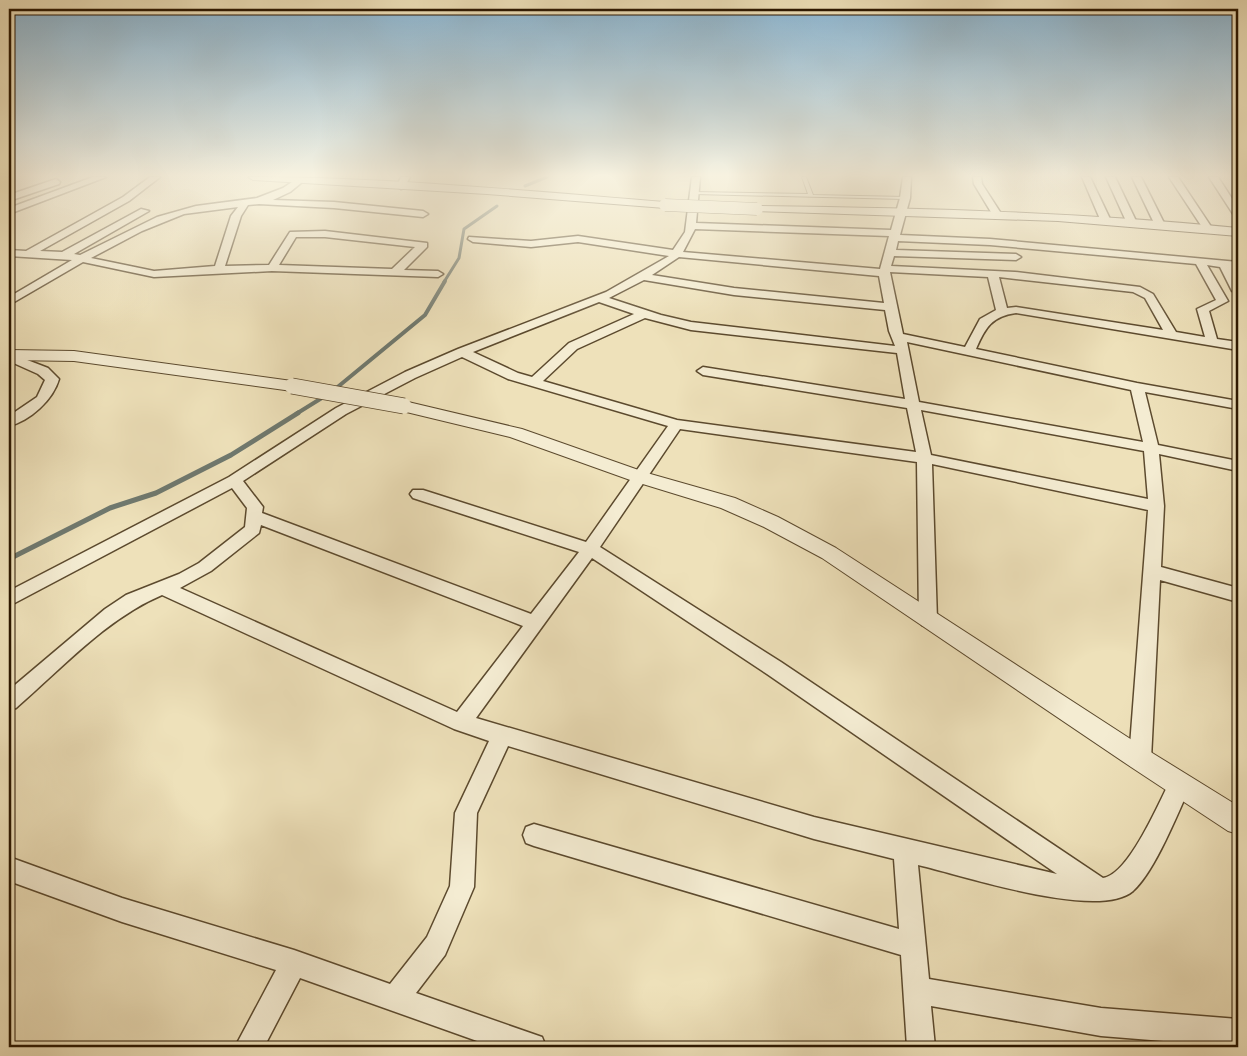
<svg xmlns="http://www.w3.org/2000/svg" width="1247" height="1056" font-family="'IM FELL English',serif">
	<rect width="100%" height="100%" fill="#eee1ba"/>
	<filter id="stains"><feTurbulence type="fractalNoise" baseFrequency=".004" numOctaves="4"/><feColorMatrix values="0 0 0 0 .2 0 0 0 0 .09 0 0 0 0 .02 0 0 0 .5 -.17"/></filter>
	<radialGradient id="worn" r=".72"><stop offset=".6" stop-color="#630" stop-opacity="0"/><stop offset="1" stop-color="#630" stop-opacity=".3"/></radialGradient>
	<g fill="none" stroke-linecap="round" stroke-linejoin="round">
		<!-- stream-far2 -->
		<path stroke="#6f796f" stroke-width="3" d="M525,186l22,-9
			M444,282l15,-24 5,-29 33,-23"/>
		<!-- stream-far1 -->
		<path stroke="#6f796f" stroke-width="4" d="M334,390l91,-75 20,-34
			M296,414l29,-18"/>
		<!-- stream -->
		<path stroke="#6f796f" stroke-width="5" d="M9,559l101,-51 46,-15 75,-38 67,-42"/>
		<defs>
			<path id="service" d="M802,177h4l7,18 92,2 2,1 -2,1 -210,-5 -2,-1 2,-1 113,2z"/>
			<path id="minor" d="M93,177h13l-97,37v-6z
				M150,177h10l-31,24 -89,50 22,1 79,-43 8,2 -75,43 6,1 77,-38 39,-11 61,-8 26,-10 15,-10 4,3 -1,2 -11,9 -17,8 61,2 89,9 5,3 -5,3 -89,-9 -75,-4 -11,1 -7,11 -16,50 44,-1 21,-33 35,-1 102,12v4l-23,23 34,1 5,3 -5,3 -166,-6 -118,6 -71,-15 -74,43v-8l63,-37 -63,-4v-6l17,1 97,-54zM238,207l-7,9 -16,50 -61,5 -63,-13 51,-27 42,-17zM296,237h29l90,10 -23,22 -113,-4z
				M401,177h9l-6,11 -3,1 -4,-3z
				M692,177h8l-4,46 195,7 9,-32 3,-21h8l-1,21 -10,37 90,4 248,23v6h-6l6,13v13l-6,-3 -12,-24 -13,-2 21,36 -19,10 8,28 21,3v8l-222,-37c-24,3 -31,15 -40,36l161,34 101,18v8l-93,-17 13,53 80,16v10l-79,-17 5,52 -3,61 77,21v14l-78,-22 -9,179 -3,7 -8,3 -8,-3 -3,-7 19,-249 -216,-46 5,156 -3,5 -6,2 -6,-2 -3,-5 -2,-158 -237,-33 -80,118 181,115 322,216c26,-3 57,-78 69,-101l8,-3 8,3 3,7c-13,29 -36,87 -58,107 -35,30 -171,-16 -215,-26l11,114 172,29 137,11v28l-137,-11 -170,-30 4,41h-28l-6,-92 -367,-109 -8,-3 -3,-8 3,-8 8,-3 365,105 -5,-70 -80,-20 -306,-93 -31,67 -3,74 -29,68 -29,38 126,44 4,10h-52l-194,-69 -36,69h-29l41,-77 -154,-48 -113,-41v-24l113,41 172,52 96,34 37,-47 23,-51 5,-73 34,-72 -35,-12 -292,-134c-55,23 -101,74 -146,113l-7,2v-20l96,-81 21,-14 53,-21 20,-11 46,-36 2,-19 -15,-20 -223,118v-15l220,-114 107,-69 69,-36 53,-23 148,-57 63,-36 -91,-14 -47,5 -58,-5 -5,-3 1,-2 62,4 47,-5 95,14 12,-18zM695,229l194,7 -9,33 -197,-17zM898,241l92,4 206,19 20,36 -19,9 8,28 -29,-5 -23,-38 -13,-7 -125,-15 -124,-6 3,-10 122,4 5,-3 -5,-3 -120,-4zM679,257l200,19 5,27 -150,-15 -82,-13zM890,272l98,5 8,33 -16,9 -15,28 -62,-13zM999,277l134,15 12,6 18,32 -147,-23 -9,1zM644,280l90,15 151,15 4,21 6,15 -204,-24 -30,-7 -52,-17zM599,302l35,12 -65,29 -37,34 -14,-4 -45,-21zM645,318l46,12 206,23 8,46 -202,-32 -6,4 6,4 204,33 9,44 -239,-32 -134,-39 34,-32zM907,342l224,48 12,52 -224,-40zM462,357l46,22 160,47 -82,116 -163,-52h-10l-3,4 3,4 166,54 -48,62 -269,-101 1,-6 -20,-26 103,-67 69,-36zM921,410l223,41 4,48 -217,-44zM261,525l262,101 -66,86 -277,-124 31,-17 48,-38zM592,558l175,116 290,200 -243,-57 -338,-99z
				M973,177h8l1,7 20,31 -2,2h-6l-20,-33z
				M1082,177h8l20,42 -2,2 -8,-2z
				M1106,177h9l21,44 -2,2 -8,-2z
				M1132,177h9l23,46 -2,2 -8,-2z
				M1169,177h9l34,51 -2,2h-6z
				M1209,177h9l20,31v10l-3,-1z
				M56,179l4,3 -1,2 -50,17v-6z
				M9,353l39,15 11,11c-6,21 -29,42 -50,47v-10l28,-19 8,-17 -7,-6 -29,-13z"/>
			<path id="tertiary" d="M248,177c139,0 278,14 417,25l6,3 -6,3 -178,-14 -234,-14z
				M757,206c161,2 321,6 481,22v8l-180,-15 -305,-10v-4z
				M9,350l65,1 218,30 8,5 -8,5 -218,-30 -65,-1z
				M404,401l118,28 125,44 88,25 43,19 58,31 313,203 89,55v28l-10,-3 -97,-64 -309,-209 -58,-31 -43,-19 -88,-27 -123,-44 -112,-27 -2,-4 2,-4z"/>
		</defs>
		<!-- service casing -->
		<use href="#service" stroke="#5c4a2e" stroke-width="2"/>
		<!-- minor casing -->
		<use href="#minor" stroke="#5c4a2e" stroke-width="3"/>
		<!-- tertiary casing -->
		<use href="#tertiary" stroke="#5c4a2e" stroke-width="2"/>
		<!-- service -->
		<use href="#service" fill="#f4ecd2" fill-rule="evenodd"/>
		<!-- minor -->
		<use href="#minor" fill="#f4ecd2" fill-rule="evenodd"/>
		<!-- tertiary -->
		<use href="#tertiary" fill="#f4ecd2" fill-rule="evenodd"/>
		<defs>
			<path id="tertiary-bridge-far1" d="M665,205l92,4"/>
			<path id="tertiary-bridge" d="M292,386l112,20"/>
		</defs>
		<!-- tertiary-bridge-far1 casing -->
		<use href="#tertiary-bridge-far1" stroke="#5c4a2e" stroke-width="13" stroke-linecap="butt"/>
		<!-- tertiary-bridge casing -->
		<use href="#tertiary-bridge" stroke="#5c4a2e" stroke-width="17" stroke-linecap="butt"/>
		<!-- tertiary-bridge-far1 -->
		<use href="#tertiary-bridge-far1" stroke="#f4ecd2" stroke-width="12"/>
		<!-- tertiary-bridge -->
		<use href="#tertiary-bridge" stroke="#f4ecd2" stroke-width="15"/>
	</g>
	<!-- sky -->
	<linearGradient id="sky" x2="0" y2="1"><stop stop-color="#8ab7d5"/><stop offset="0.54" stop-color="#f7f2e0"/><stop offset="1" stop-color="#f7f2e0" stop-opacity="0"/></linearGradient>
	<rect width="1247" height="325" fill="url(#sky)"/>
	<!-- margin -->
	<rect width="1247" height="1056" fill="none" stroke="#eee1ba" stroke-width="30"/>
	<rect x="10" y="10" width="1227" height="1036" fill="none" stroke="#2b1700" stroke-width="2.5"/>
	<rect x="15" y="15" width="1217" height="1026" fill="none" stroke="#2b1700"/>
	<rect width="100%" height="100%" filter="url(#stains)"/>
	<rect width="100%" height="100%" fill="url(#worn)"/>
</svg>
